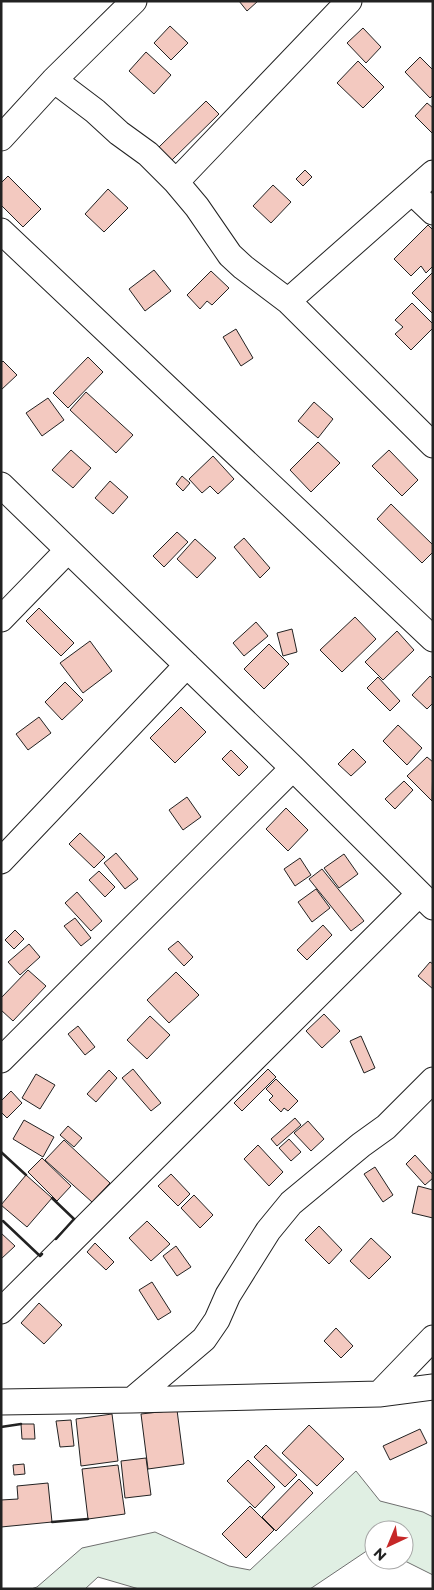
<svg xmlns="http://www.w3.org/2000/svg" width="434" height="1590" font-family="Montserrat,sans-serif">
	<rect width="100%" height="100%" fill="#fff"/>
	<!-- green -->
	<path fill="#e0efe3" stroke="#6f6f6f" d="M356,1471l24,30 43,11 10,5v58l-30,-15 1,-30h-30v16l-64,43h-171l-41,-12 -13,12h-54l6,-2 45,-39 73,-16 74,34 21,4z"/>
	<!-- building -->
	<path fill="#f3c9c0" stroke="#222" d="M239,1h19l-11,10z
		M170,26l18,17 -17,17 -17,-17z
		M363,28l18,19 -15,16 -19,-20z
		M146,52l25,23 -17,19 -25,-23z
		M420,57l13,13v25l-3,3 -25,-26z
		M358,61l26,26 -21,21 -26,-25z
		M206,101l13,13 -47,46 -13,-13z
		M427,103l6,5v26l-18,-18z
		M305,170l7,7 -9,9 -7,-7z
		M8,176l33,33 -18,18 -22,-22v-22z
		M273,185l18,17 -20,21 -18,-17z
		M108,189l20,19 -24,24 -19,-18z
		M428,225l5,5v36l-7,7 -5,-7 -10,10 -17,-17z
		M154,270l17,21 -26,20 -16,-22z
		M211,271l18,17 -17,17 -5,-4 -7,8 -13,-14z
		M433,272v42l-21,-21z
		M412,303l21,21v4l-22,22 -16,-16 8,-7 -8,-7z
		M236,329l17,29 -12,8 -18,-29z
		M88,357l15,15 -35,36 -15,-15z
		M3,361l14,14 -16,15v-27z
		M86,392l47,43 -17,18 -46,-43z
		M48,398l16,22 -22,16 -16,-23z
		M314,402l19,17 -15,19 -20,-17z
		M318,442l22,21 -29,29 -21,-22z
		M71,450l20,18 -18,20 -21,-18z
		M389,450l29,30 -16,16 -30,-30z
		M213,456l21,23 -16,15 -8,-8 -8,7 -13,-14z
		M182,476l8,7 -7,8 -7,-7z
		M110,481l18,16 -15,17 -18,-16z
		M391,504l42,41v7l-11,11 -45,-44z
		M177,532l11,10 -24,25 -11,-11z
		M244,538l26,30 -10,10 -26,-31z
		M195,539l21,19 -19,20 -20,-19z
		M39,608l35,35 -13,13 -35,-35z
		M355,617l21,22 -34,33 -22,-22z
		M256,622l12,14 -24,20 -11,-13z
		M292,629l5,23 -14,4 -6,-23z
		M397,631l17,19 -31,30 -18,-18z
		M90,641l22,30 -29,22 -23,-30z
		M269,644l20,20 -25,25 -20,-20z
		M430,676l3,3v24l-6,6 -15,-14z
		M378,677l22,24 -10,10 -23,-23z
		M65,682l18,18 -21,20 -17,-18z
		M181,707l25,25 -31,31 -25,-25z
		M39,717l12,16 -23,17 -12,-16z
		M398,725l24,23 -15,17 -24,-24z
		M353,749l13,13 -15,14 -13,-12z
		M231,750l17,17 -9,9 -17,-17z
		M427,757l6,5 -1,39 -25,-25z
		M404,781l9,9 -18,19 -10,-10z
		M187,797l14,20 -18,13 -14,-20z
		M286,808l22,22 -20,21 -22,-22z
		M80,833l25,24 -11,11 -25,-24z
		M116,853l22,26 -13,10 -21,-26z
		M344,854l14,20 -19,14 -15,-20z
		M300,858l11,17 -16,11 -11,-17z
		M322,869l42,52 -13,10 -42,-52z
		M99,871l16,16 -10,10 -16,-17z
		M316,889l14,19 -18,14 -14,-20z
		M77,892l25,29 -11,10 -26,-28z
		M75,918l16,20 -10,8 -17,-20z
		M323,925l9,10 -25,25 -10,-10z
		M15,930l9,9 -10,10 -9,-9z
		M178,941l15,16 -9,9 -16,-17z
		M29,944l11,13 -20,18 -12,-13z
		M430,962l3,2v25l-15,-13z
		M28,970l18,16 -33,35 -12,-11v-12z
		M176,972l23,23 -30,28 -22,-23z
		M324,1014l16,17 -18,17 -16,-17z
		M150,1016l20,19 -23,24 -20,-19z
		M78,1026l17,21 -10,8 -17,-21z
		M361,1036l14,32 -11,5 -14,-32z
		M133,1069l28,34 -10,8 -29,-33z
		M268,1069l8,8 -34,34 -8,-8z
		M109,1070l8,8 -21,24 -9,-8z
		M36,1074l19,11 -15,24 -18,-11z
		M276,1079l22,22 -10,10 -4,-3 -3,4 -12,-12 4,-4 -7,-7z
		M11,1091l11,12 -15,15 -6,-6v-11z
		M295,1118l6,7 -24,21 -6,-7z
		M24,1120l30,17 -11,20 -30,-18z
		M308,1121l16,18 -13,12 -17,-18z
		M68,1126l14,12 -8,9 -14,-12z
		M289,1139l12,13 -10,9 -12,-13z
		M64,1140l46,43 -18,19 -47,-42z
		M258,1145l25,27 -14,14 -25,-27z
		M415,1155l18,20v3l-8,7 -19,-21z
		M42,1158l29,28 -14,15 -29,-29z
		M375,1167l18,28 -10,7 -19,-28z
		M171,1174l19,20 -12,12 -20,-20z
		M26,1175l26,23 -25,29 -26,-22z
		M418,1186l15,4v28l-21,-5z
		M194,1195l19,20 -13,13 -19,-20z
		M147,1221l23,23 -19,17 -22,-23z
		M319,1226l23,24 -13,14 -24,-24z
		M1,1233l14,13 -14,13z
		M371,1238l20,19 -22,22 -19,-18z
		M95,1243l19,19 -8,8 -19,-18z
		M176,1246l15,21 -14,9 -14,-20z
		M152,1282l19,30 -13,8 -19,-30z
		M39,1303l23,22 -18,19 -23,-21z
		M336,1328l17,18 -12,12 -17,-17z
		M177,1410l7,54 -36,5 -7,-55z
		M112,1414l6,47 -37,5 -5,-47z
		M71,1420l3,26 -14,1 -4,-26z
		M21,1424h13l1,15h-13z
		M309,1425l35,34 -27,27 -35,-33z
		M420,1429l7,14 -37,17 -7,-14z
		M266,1445l31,30 -12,12 -31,-30z
		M146,1458l5,37 -26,3 -4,-37z
		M248,1460l27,27 -20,21 -28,-27z
		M24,1464l1,10 -11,1 -1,-10z
		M118,1465l7,49 -37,5 -6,-50z
		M299,1479l14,14 -37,38 -14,-14z
		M48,1483l4,39 -51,5v-27l17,-1 -1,-13z
		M250,1506l24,24 -28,28 -24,-24z"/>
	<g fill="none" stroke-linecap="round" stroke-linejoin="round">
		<defs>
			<path id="minor" d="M54,80l41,31 24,22 29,21 28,28 21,25 33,48 13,12 45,34 145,144
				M1,138l53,-58 80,-79
				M176,182l173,-181
				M412,192l21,20
				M1,231l432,408
				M288,301l145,-128
				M1,485l292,283 140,139
				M1,619l67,-69
				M1,861l186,-196
				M1,1060l292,-292
				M1,1311l418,-417
				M379,1394l54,-56
				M132,1400l72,-61 13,-19 11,-25 40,-64 23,-28 70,-58 25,-18 47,-47
				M1,1402l131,-2 247,-6 54,-7"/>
		</defs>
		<!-- minor casing -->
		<use href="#minor" stroke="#222" stroke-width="27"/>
		<!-- minor -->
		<use href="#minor" stroke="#fff" stroke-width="25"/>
		<!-- wall -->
		<path stroke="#222" stroke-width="2.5" d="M1,1152l25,23
			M52,1198l22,21 -18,20
			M3,1221l37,35 2,-2
			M1,1427l20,-3
			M52,1522l36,-3"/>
	</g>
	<!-- border -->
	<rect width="434" height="1590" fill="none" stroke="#222222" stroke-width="5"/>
	<!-- north arrow -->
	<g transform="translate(389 1545) rotate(224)"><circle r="24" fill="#ffffff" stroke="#a7a7a7"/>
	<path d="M0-4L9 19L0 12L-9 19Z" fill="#c62828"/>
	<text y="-8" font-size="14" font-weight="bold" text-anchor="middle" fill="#222222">N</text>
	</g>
</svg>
